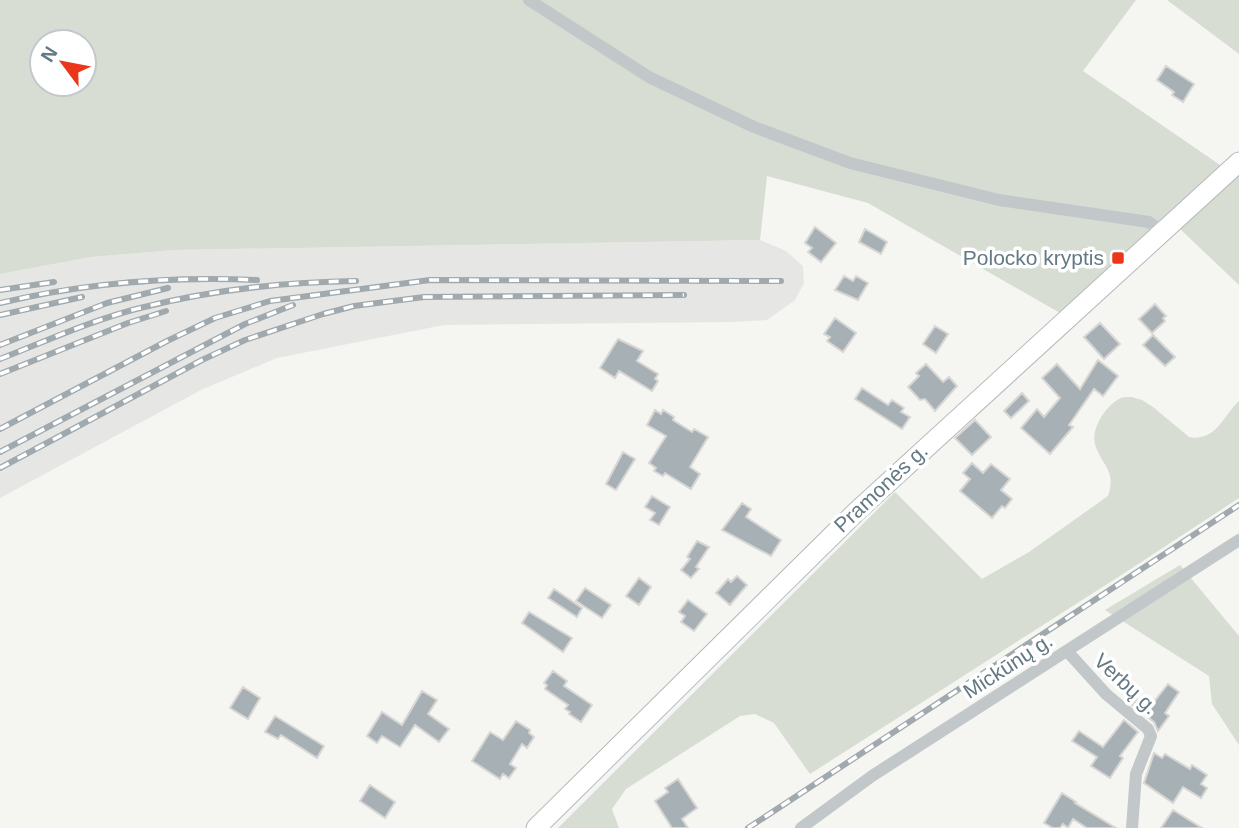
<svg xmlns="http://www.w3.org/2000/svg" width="1239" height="828" font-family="Arial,sans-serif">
	<rect width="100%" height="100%" fill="#f5f5f1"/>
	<!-- built -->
	<path fill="#e6e7e5" d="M760,240l26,11 17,15 1,17 -9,17 -28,20 -34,2 -289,3 -167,33 -76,32 -201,108v-224l91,-17 84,-7z"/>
	<!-- green -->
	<path fill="#d7ddd2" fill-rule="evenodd" d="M0,0h1136l-53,71 140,96 -163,146 -192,-110 -101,-27 -7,64 -585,10 -84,7 -91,17zM42,42h42v42h-42z
		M1167,0h72v54z
		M1239,171v114l-60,-57z
		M1132,397l10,3 11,7 36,30c27,5 34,-21 50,-36v97l-113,74 -316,202 -36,-51 -19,-9 -15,2 -114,73 -14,20 7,19h-61l337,-336 87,87 47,-27 79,-56c9,-26 -7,-31 -13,-52 -4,-16 11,-39 26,-46 1,-1 9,-1 11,-1z
		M1180,565l59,71v109l-27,-41 -3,-28 -104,-66z"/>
	<!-- building -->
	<path fill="#a7b1b5" stroke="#d7d6d4" stroke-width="2" d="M1166,66l28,18 -11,18 -11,-7 2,-3 -17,-12z
		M815,227l21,16 -15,19 -13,-10 4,-4 -7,-5z
		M865,229l22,13 -6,12 -22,-12z
		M844,276l9,5 3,-5 12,7 -10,17 -23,-10z
		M1155,304l11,12 -3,2 2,3 -13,12 -13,-14z
		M835,318l21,15 -13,19 -16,-11 3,-4 -6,-3z
		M1100,323l20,21 -16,15 -20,-22z
		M935,326l13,8 -12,19 -13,-9z
		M1153,335l22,22 -10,9 -22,-21z
		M618,339l25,12 -6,10 21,13 -3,5 3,2 -6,10 -33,-20 -4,7 -15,-10z
		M1098,360l20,16 -15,20 -9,-7 -25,36 4,2 -23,27 -29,-26 16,-19 7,8 16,-19 -18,-20 15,-14 23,25z
		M926,364l17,18 6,-5 8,9 -22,25 -10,-12 -5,1 -12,-13 11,-11 -3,-3z
		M862,388l26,17 4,-5 12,8 -3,4 9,5 -8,12 -47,-30z
		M1022,393l7,8 -18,17 -7,-7z
		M655,410l6,4 2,-4 11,7 -1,3 19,12 2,-3 14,8 -18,30 10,7 -9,15 -26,-16 -2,3 -9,-5 2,-3 -7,-5 17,-27 -19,-11z
		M975,420l16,17 -19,18 -17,-17z
		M623,452l12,7 -19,31 -10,-6z
		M972,463l11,10 8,-9 19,15 -9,11 11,9 -7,9 -3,-2 -10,12 -32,-27 10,-12 -7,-6z
		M652,496l18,11 -11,18 -9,-5 5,-7 -10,-6z
		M742,503l9,6 -5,8 35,23 -10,16 -49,-26z
		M697,541l12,6 -13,20 3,2 -8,9 -10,-8 9,-11 -3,-2z
		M737,576l10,9 -17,20 -14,-12 12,-14 3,3z
		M639,578l12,9 -12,18 -13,-9z
		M585,588l26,17 -9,13 -26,-17z
		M554,589l28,19 -5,9 -29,-19z
		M688,600l19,14 -13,17 -13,-9 4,-6 -6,-4z
		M529,612l43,26 -9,14 -41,-29z
		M553,671l14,10 -3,5 28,19 -11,17 -12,-8 1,-2 -5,-3 3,-4 -23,-16 2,-4 -3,-2z
		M1168,684l11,8 -14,21 4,3 -11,15 -4,-9 -22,-17 5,-6 12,9z
		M243,687l17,11 -12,21 -18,-11z
		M422,691l15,9 -9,14 21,15 -10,13 -24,-17 -15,22 -18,-11 -5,7 -10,-7 15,-24 20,13z
		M275,716l49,30 -7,12 -36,-23 -3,4 -13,-7z
		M1124,720l14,12 -18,24 3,2 -13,20 -19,-12 6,-9 -25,-16 7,-10 24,16z
		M516,721l14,9 -1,3 5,4 -7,11 -5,-4 -12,20 6,4 -7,10 -6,-4 -3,5 -28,-18 18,-29 13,8z
		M1154,753l8,5 3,-4 25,15 2,-4 15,10 -6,9 6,4 -6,10 -18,-11 -10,16 -29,-20z
		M678,779l19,29 -15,11 6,9h-16l-17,-27 13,-9 -3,-4z
		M370,785l25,17 -10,16 -25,-17z
		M1062,793l14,9 -1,1 41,25h-29l-14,-9 -5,9 -5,-4 -3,4h-7l-9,-5z
		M1173,810l29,18h-41z"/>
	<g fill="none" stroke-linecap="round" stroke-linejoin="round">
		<defs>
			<path id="primary" d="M536,828l321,-317 382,-349"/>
		</defs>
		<!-- primary casing -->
		<use href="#primary" stroke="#b5babd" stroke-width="21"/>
		<!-- minor -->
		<path stroke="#c2c7c9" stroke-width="12" d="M529,0l120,77 105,50 96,36 149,37 150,22 13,10
			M1067,651l39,43 42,35 3,7 -15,38 -4,54
			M801,828l71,-52 367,-236"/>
		<!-- primary -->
		<use href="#primary" stroke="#fff" stroke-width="19"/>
		<defs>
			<path id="rail" d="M0,290l54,-8
				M0,303c84,-20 170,-27 257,-23
				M0,315l82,-18
				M0,345l107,-42 61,-15
				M0,359c46,-18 92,-39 140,-51 71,-18 143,-26 216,-27
				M0,374l128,-51 38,-12
				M0,429l167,-88 48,-23 55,-17 160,-21 351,1
				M0,452l245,-128 48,-19
				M0,468l202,-108 43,-20 78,-26 31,-8 70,-9 260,-2
				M748,828l491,-323"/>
		</defs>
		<!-- rail casing -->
		<use href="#rail" stroke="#a0a9ad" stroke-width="6"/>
		<!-- rail -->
		<use href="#rail" stroke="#fff" stroke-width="3.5" stroke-dasharray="10" stroke-linecap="butt"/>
	</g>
	<!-- markers -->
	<rect fill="#ec361a" stroke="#fff" stroke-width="2.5" x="1111" y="251" width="14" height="14" rx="3.5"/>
	<g text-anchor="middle" stroke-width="7" stroke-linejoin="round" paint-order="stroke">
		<!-- poi labels -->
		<g font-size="21" fill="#637984" stroke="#fff" text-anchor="end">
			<text x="1104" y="265">Polocko kryptis</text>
		</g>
		<!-- street labels -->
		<g font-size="21" fill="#637984" stroke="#fff">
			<text transform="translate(881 488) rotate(-43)" y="7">Pramonės g.</text>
			<text transform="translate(1008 666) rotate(-33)" y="7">Mickūnų g.</text>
			<text transform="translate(1126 684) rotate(43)" y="7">Verbų g.</text>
		</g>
	</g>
	<!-- north arrow -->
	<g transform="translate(63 63) rotate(302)"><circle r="33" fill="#ffffff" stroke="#c1c9ce" stroke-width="2"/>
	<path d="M0-5L12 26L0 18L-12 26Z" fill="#ec361a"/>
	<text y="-10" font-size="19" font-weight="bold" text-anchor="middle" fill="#637984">N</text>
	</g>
</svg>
